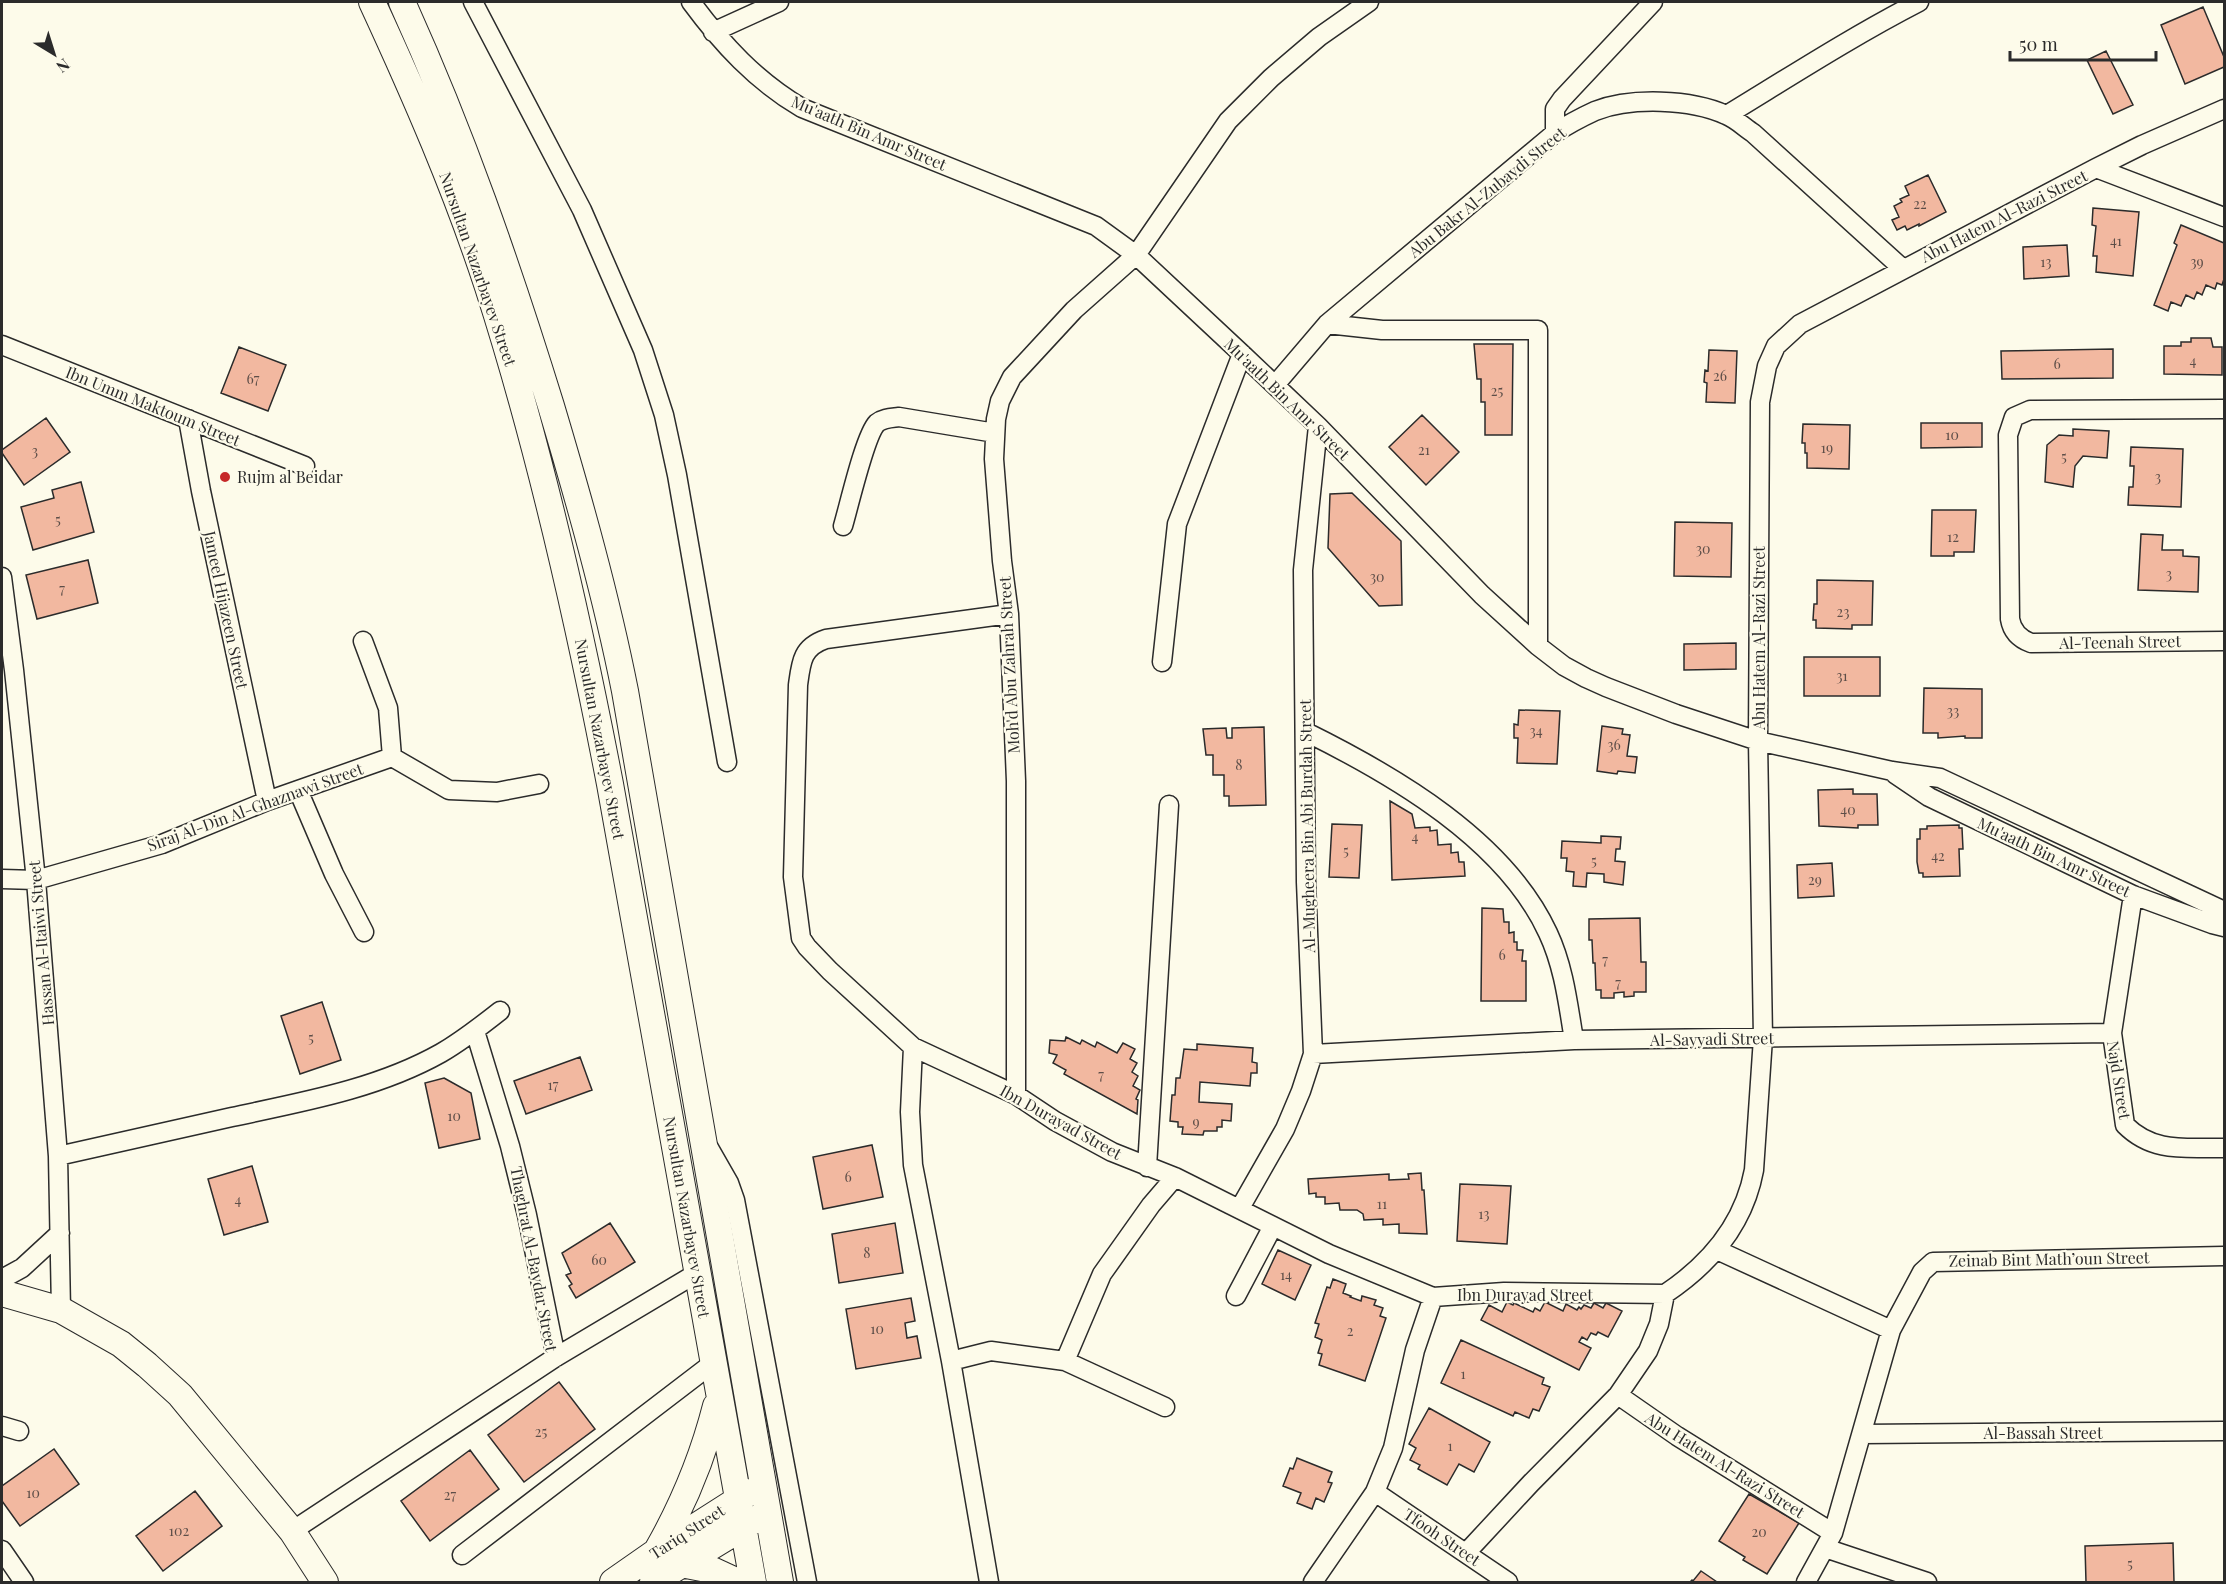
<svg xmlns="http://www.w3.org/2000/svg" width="2226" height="1584" font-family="'Playfair Display',serif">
	<rect width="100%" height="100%" fill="#fdfbea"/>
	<!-- building -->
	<path fill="#f2b8a0" stroke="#2b2b2b" stroke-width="1.5" d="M2203,7l21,50v10l-39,17 -24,-59z
		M2106,51l27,54 -20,9 -26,-54z
		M1928,175l18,37 -27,14v-2l-12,6 -2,-4 -8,4 -5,-10 7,-3 -5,-11 8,-4 -2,-3 9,-4 -4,-9z
		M2093,208l46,4 -6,64 -37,-4 1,-16h-4l3,-30 -4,-1z
		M2181,225l43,18v36l-2,6 -5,-2 -2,6 -9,-4 -4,10 -5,-3 -3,7 -8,-4 -5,11 -10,-4 -3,9 -14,-6 23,-60 -3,-2z
		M2067,245l2,31 -45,3 -1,-32z
		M2191,338h20l2,9h9v28l-58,-1v-28h17v-4h10z
		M1474,344h39l-1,91h-27v-33h-4v-23h-4z
		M239,347l47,18 -18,46 -47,-18z
		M2113,349v29l-111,1 -1,-28z
		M1709,350l28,1 -2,52 -29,-1 1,-19 -3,-1 1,-12 3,1z
		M1422,415l37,37 -33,33 -37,-38z
		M46,418l24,34 -46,33 -22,-32v-3z
		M1921,423h61v24l-61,1z
		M1803,424l47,1 -1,44 -42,-1v-15h-2v-10h-3z
		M2073,429l36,2 -2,27 -24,-2 -8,10 -2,21 -28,-5 2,-37 12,-10 14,1z
		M2131,447l52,2 -2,58 -53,-2 1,-18h4l1,-21h-4z
		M81,482l13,50 -61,18 -12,-43 33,-9 -2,-8z
		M1352,493l49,48 1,64 -23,1 -51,-58 2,-54z
		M1932,510h44l-2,42h-20v4h-23z
		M1675,522l57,1 -1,54 -57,-1z
		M2141,534l22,1 -1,15h21v6l16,1 -1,35 -60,-2z
		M88,560l10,43 -61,16 -11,-44z
		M1817,580l56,1 -1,44h-20v4l-36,-1v-8h-3l1,-16h3z
		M1736,643v26l-52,1v-26z
		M1804,657h76v39h-76z
		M1924,688l58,1v49h-17v-2l-27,2v-5h-15z
		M1519,710l41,1 -3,53 -40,-1 1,-25h-4v-14l4,1z
		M1602,726l21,3 -1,5 8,1 -3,21 10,1 -2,16 -17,-2 -1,3 -20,-3z
		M1264,727l2,78 -37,1v-10h-5v-21h-11v-20h-7l-3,-26 23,-1 1,10h5v-10z
		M1853,789v5h24l1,31h-20v3l-39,-2 -1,-36z
		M1390,801l22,13 3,14 15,-1v4l7,-1 1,15 13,-1v9l7,-1 1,10h5l1,14 -73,4z
		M1332,824l30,1 -3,53 -30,-1z
		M1959,825v3h3l1,21h-4l1,27 -37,1v-4h-4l-2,-11v-23h3v-10h7v-3z
		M1601,836l20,1 -1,12h-4l-1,12 10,1 -2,23 -19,-3v-8l-17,-1 -1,14 -13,-1 1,-14 -8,-1 1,-13h-6l1,-17 39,2z
		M1832,863l2,33 -36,2 -1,-33z
		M1482,908l21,1 1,13h5v11l5,-1v10h3v8h6l-1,11h4v40h-45z
		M1640,918l1,44h5v30h-12v4l-10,1v-5l-10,1v5h-13v-8h-5l-1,-27h-2l-1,-23h-3v-21z
		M322,1002l19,58 -41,14 -19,-58z
		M1066,1037l14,7 2,-4 13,7 2,-5 20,11 6,-10 12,6 -5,10 7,4 -5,9 6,4 -5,10 7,4 -4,9 2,1 -1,14 -73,-40 2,-4 -13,-7 4,-8 -8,-2 1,-13 15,1z
		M1197,1044l56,4 -1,14 5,1v10h-6l-1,13 -50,-4 -1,20 33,2 -1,17 -9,-1v7h-5v4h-13l-1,4 -21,-1 1,-7h-5v-5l-8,-1 2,-26h3l1,-17h4l4,-29 13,1z
		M580,1057l12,33 -66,24 -12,-33z
		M444,1078l27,15 9,46 -41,9 -14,-65z
		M872,1145l11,52 -60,12 -10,-52z
		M252,1166l16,56 -44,13 -16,-56z
		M1421,1173l1,17h2l3,44 -28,-1v-9l-16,1v-6l-19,1 -1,-6 -6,-4h-17l-1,-7 -14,1v-7h-9v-4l-7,1 -1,-15 81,-5v6l20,-1 -1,-5z
		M1460,1184l51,2 -4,58 -50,-3z
		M610,1223l25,39 -59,36 -7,-12 3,-2 -6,-9 5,-2 -9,-20z
		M895,1223l8,50 -64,10 -7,-49z
		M1278,1250l33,15 -16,35 -33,-16z
		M1333,1279l13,5 -3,9 8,3 -1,1 11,4 1,-5 14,4 -2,5 9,3 -3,8 6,2 -21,63 -46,-16 3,-11 -4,-1 4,-13 -7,-3 4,-13 -4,-1 12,-36 3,1z
		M911,1298l4,23 -10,2 2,15 10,-2 4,22 -65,11 -10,-60z
		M1507,1302l6,3 1,-2 19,9 2,-4 5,3 5,-9 18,9 3,-7 11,6 2,-3 2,2 3,-4 7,3 3,-5 9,5 3,-5 16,8 -14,26 -10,-5 -2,3 -5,-2 -4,7 -5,-3 -3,5 12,6 -12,22 -98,-50 8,-15 13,7z
		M1461,1340l83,38 -2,6 8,3 -11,24 -6,-2 -4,9 -14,-6 -2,4 -72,-33z
		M559,1382l36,47 -71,53 -36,-47z
		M1429,1408l61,34 -16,30 -15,-8 -12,21 -29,-16 2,-4 -10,-5 6,-12 -7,-4z
		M54,1449l25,35 -59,42 -18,-25v-15z
		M470,1450l29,39 -69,52 -29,-40z
		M1297,1458l35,14 -4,10 4,1 -8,19 -8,-4 -4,11 -15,-6 4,-10 -18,-7 7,-18 3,1z
		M195,1491l27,35 -59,45 -27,-35z
		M1749,1494l50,29 -32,51 -24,-14 2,-3 -26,-16z
		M2173,1543l1,39h-88l-1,-36z
		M1701,1571l16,11h-27l2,-2 1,1z"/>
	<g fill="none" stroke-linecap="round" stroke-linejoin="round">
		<defs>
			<path id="street" d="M473,2l109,208 61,140 21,65 13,60 50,287
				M691,2c31,42 65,79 111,106l294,118 40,29 106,99 76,72 164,169 56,51 26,20 22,12 20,9 70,27 82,27 134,30 48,7 284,133
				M713,32l66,-30
				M1727,115c64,-39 126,-79 192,-113
				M1555,133v-24l7,-10 91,-97
				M2096,168l128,49
				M1327,324l55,6h156v316
				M2,345l303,121
				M1275,385l52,-61 228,-191c12,-8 27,-16 40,-22 36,-14 96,-12 131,4 10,4 18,12 27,18l150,136
				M2224,409l-194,1 -16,7 -6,18 2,184c2,12 10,20 21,24l193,-2
				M188,419l13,72 66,310
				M843,526c6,-20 22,-91 34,-103 6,-5 15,-5 22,-6l96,16
				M2,577l12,93 22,210 22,276 3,154
				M1009,614l-183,25c-24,8 -25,23 -28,46l-5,192 8,61 6,9 23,24 83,76 103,48 39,26 57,31 63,25 154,77 104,43 71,-5 161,2
				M1162,662l15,-138 65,-170
				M1306,732c89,44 199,108 242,201 16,34 20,71 26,107
				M392,757l57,33 48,2 42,-8
				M1895,774l34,23 204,98 79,29 12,3
				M298,790l36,84 30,58
				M2,879l34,1 126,-36 105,-43 125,-44 -4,-49 -25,-67
				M2133,895l-21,138 13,92c29,29 62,22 99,23
				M475,1031l35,115 17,69 29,142
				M913,1047l-3,65 3,53 38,196 38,221
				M1313,1054l261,-14 538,-7
				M1016,1095v-314l-7,-167 -7,-53 -8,-102 2,-40 4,-18 12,-24 62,-67 62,-55 92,-134 43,-43 48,-41 50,-35
				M709,1148l20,35 6,17 72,382
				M58,1156c58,-13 116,-26 174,-39 70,-15 145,-28 209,-64 21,-12 40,-27 59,-42
				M1147,1167l22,-362
				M1240,1208l45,-79 16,-38 12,-37 -7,-172 -3,-312 15,-144
				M1717,1250l174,80
				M2,1279l20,-11 38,-35
				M1236,1296l37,-70
				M951,1361l40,-10 74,10 100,46
				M1065,1361l37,-87 49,-69 24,-28
				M1618,1395l59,41 156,97
				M2,1426l17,5
				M1862,1434l362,-3
				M1375,1492l133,90
				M292,1531l264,-174 141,-84
				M1825,1548l102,34
				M2,1550l22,32
				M1466,1553l65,-70 87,-88 30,-44 11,-27 6,-30c45,-30 79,-70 89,-124l9,-132 -5,-297 2,-339 7,-36 9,-20 24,-22 296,-156 46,-23 82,-36
				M462,1555l251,-192
				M1313,1582l62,-90 18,-44 22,-98 18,-53
				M1806,1582l27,-49 58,-203 31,-58 11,-10 291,-6"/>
			<path id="secondary" d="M372,2c43,93 84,187 116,285 52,162 90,330 122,497l143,798
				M402,2c60,132 106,265 149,404 28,94 55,189 74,285l155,891
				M2,1293l59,17 60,34 26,21 33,30 112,136 33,51
				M658,1549c26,-46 45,-92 58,-143
				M681,1564l31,6 26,12
				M613,1582l43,-30 94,-60
				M653,1582l105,-64"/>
		</defs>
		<!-- street casing -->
		<use href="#street" stroke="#2b2b2b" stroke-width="21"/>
		<!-- secondary casing -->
		<use href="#secondary" stroke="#2b2b2b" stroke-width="28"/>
		<!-- street -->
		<use href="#street" stroke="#fdfbea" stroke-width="18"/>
		<!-- secondary -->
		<use href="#secondary" stroke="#fdfbea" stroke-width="26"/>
	</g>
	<!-- markers -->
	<circle fill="#c62828" stroke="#fdfbea" stroke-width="2" cx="225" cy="477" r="6"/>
	<g text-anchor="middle" stroke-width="4.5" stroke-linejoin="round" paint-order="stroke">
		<!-- number labels -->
		<g font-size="14" fill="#5d4e48">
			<text x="1920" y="209">22</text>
			<text x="2116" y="246">41</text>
			<text x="2046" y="267">13</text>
			<text x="2197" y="267">39</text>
			<text x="2193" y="366">4</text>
			<text x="2057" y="369">6</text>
			<text x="1720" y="381">26</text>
			<text x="253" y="384">67</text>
			<text x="1497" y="396">25</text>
			<text x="1952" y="440">10</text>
			<text x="1827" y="453">19</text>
			<text x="1424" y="455">21</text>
			<text x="35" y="456">3</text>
			<text x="2064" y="462">5</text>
			<text x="2158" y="482">3</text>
			<text x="58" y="525">5</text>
			<text x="1953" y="542">12</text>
			<text x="1703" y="554">30</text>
			<text x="2169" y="579">3</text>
			<text x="1377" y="582">30</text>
			<text x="62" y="594">7</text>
			<text x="1843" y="617">23</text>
			<text x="1842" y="681">31</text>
			<text x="1953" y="716">33</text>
			<text x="1536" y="736">34</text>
			<text x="1614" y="750">36</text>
			<text x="1239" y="770">8</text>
			<text x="1848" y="815">40</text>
			<text x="1415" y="842">4</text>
			<text x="1346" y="856">5</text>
			<text x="1938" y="861">42</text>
			<text x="1594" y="866">5</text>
			<text x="1815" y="885">29</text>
			<text x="1502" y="960">6</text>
			<text x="1605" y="965">7</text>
			<text x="1618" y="988">7</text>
			<text x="311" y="1043">5</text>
			<text x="1101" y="1080">7</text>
			<text x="553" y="1090">17</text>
			<text x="454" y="1121">10</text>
			<text x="1196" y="1127">9</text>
			<text x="848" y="1182">6</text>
			<text x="238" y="1205">4</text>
			<text x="1382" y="1209">11</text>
			<text x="1484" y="1219">13</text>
			<text x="867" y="1258">8</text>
			<text x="599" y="1265">60</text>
			<text x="1286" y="1280">14</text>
			<text x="877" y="1334">10</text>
			<text x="1350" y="1336">2</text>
			<text x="1463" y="1379">1</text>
			<text x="541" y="1437">25</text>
			<text x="1450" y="1451">1</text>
			<text x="33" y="1498">10</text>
			<text x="450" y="1500">27</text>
			<text x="179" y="1536">102</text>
			<text x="1759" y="1537">20</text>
			<text x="2130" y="1569">5</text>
		</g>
		<!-- street labels -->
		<g font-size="16" fill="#2b2b2b" stroke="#fdfbea">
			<text transform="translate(869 133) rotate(23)" y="6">Mu'aath Bin Amr Street</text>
			<text transform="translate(1487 192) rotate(-39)" y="6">Abu Bakr Al-Zubaydi Street</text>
			<text transform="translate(2004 216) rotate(-27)" y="6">Abu Hatem Al-Razi Street</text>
			<text transform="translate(478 269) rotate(71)" y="6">Nursultan Nazarbayev Street</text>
			<text transform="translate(1287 399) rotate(44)" y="6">Mu'aath Bin Amr Street</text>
			<text transform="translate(153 406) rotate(22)" y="6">Ibn Umm Maktoum Street</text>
			<text transform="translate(226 610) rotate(78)" y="6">Jameel Hijazeen Street</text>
			<text transform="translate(1759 638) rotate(-90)" y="6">Abu Hatem Al-Razi Street</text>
			<text transform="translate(2120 642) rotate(-1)" y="6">Al-Teenah Street</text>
			<text transform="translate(1009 665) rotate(-93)" y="6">Moh'd Abu Zahrah Street</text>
			<text transform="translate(600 739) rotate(79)" y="6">Nursultan Nazarbayev Street</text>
			<text transform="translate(255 807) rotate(-20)" y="6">Siraj Al-Din Al-Ghaznawi Street</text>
			<text transform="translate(1307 826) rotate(-91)" y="6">Al-Mugheera Bin Abi Burdah Street</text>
			<text transform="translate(2054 857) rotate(25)" y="6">Mu'aath Bin Amr Street</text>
			<text transform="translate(41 943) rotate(-95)" y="6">Hassan Al-Itaiwi Street</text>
			<text transform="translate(1712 1039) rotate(-1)" y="6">Al-Sayyadi Street</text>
			<text transform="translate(2119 1080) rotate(81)" y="6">Najd Street</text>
			<text transform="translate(1061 1122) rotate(29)" y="6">Ibn Durayad Street</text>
			<text transform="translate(687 1217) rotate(80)" y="6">Nursultan Nazarbayev Street</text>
			<text transform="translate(534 1259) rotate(79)" y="6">Thaghrat Al-Baydar Street</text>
			<text transform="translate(2049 1259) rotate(-1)" y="6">Zeinab Bint Math’oun Street</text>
			<text x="1525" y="1301">Ibn Durayad Street</text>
			<text x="2043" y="1439">Al-Bassah Street</text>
			<text transform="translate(1725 1465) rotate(32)" y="6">Abu Hatem Al-Razi Street</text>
			<text transform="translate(687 1532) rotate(-33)" y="6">Tariq Street</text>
			<text transform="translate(1442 1537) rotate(34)" y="6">Tfooh Street</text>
		</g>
		<!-- poi labels -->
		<g font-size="16" fill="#2b2b2b" stroke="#fdfbea" text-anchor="start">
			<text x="237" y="483">Rujm al Beidar</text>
		</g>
	</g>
	<!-- border -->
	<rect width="2226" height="1584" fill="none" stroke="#2b2b2b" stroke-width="6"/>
	<!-- north arrow -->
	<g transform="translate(54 54) rotate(142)" stroke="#fdfbea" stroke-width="4.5" paint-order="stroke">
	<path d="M0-4.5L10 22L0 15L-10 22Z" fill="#2b2b2b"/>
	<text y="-9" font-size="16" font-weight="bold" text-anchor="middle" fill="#2b2b2b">N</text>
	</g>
	<!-- scale -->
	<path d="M2010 51v9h146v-9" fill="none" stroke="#2b2b2b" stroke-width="3"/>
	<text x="2019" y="51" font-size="18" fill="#2b2b2b" stroke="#fdfbea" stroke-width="4.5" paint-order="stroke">50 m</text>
</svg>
